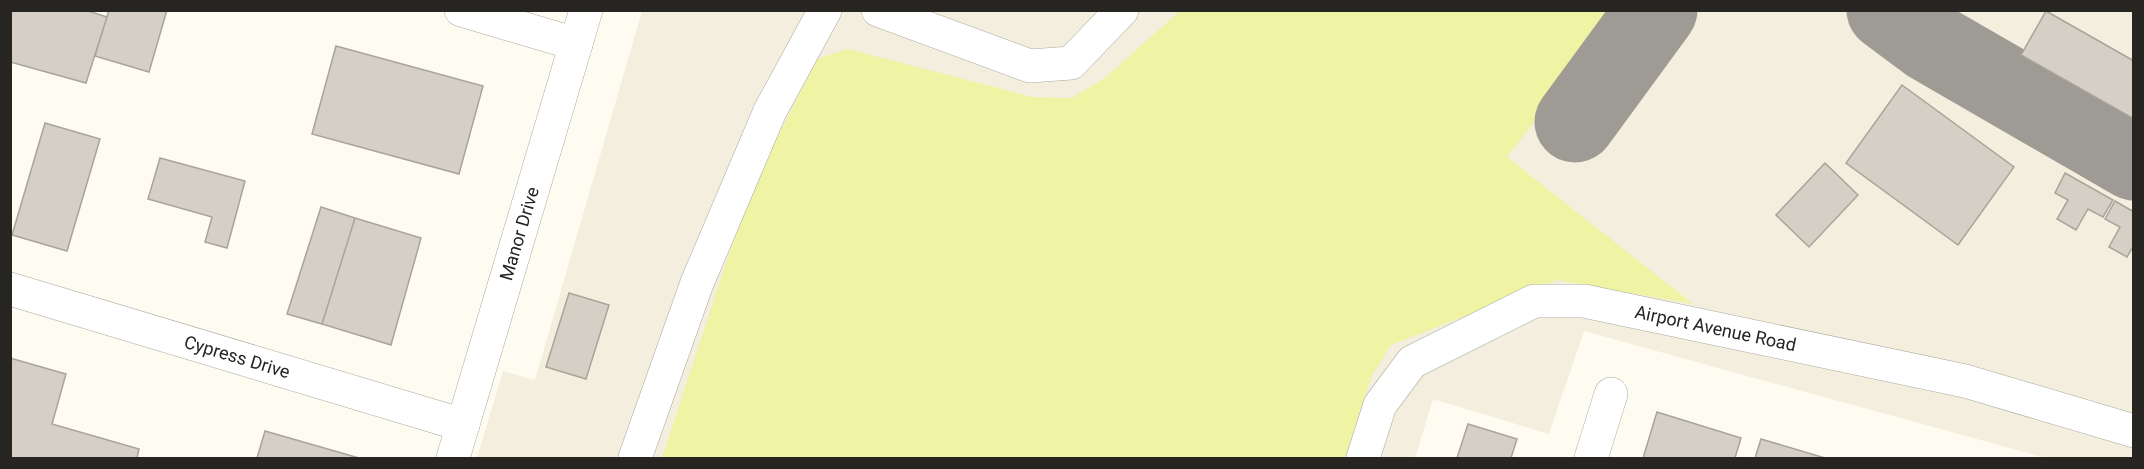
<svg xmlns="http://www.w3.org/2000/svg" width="2144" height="469" font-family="Roboto,sans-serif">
	<rect width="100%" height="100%" fill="#fefbf1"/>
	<!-- built -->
	<path fill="#f3eedd" d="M642,11h1491v447h-87l-462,-127 -35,103 -116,-35 -18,59h-938l26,-87 32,9z"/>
	<!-- green -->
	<path fill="#eff3a4" d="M1180,11h440l-113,146 186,147 -136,-24 -166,65 -19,30 -27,83h-683l87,-265 68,-134 31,-10 184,48 40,1 34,-21z"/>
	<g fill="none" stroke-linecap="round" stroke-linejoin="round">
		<!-- taxiway -->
		<path stroke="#9e9b94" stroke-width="81" d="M1887,10l43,32 204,118
			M1575,122l82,-112"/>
	</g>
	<!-- building -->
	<path fill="#d5cfc6" stroke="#a9a49b" stroke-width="1.5" d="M10,10h75l22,7 -21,66 -76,-21z
		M109,10h58l-18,62 -54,-16z
		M2046,11l88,50v58l-113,-64z
		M336,46l147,40 -24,88 -147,-40z
		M1902,85l112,82 -56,78 -112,-82z
		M45,123l55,16 -33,112 -55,-16z
		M160,158l85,23 -18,67 -22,-6 7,-25 -64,-18z
		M1825,163l33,32 -49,52 -33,-32z
		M2065,173l48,27 -10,17 -15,-8 -12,21 -19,-11 11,-19 -13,-7z
		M2115,201l19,11v33l-7,12 -18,-10 11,-20 -15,-8z
		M321,207l34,11 -33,106 -35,-10z
		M355,218l66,20 -30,107 -69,-21z
		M569,293l40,12 -23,74 -40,-12z
		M10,358l56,16 -14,50 87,25 -2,9h-127z
		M1657,412l84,26 -6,20h-92z
		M1468,424l49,15 -6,19h-54z
		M265,431l94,27h-102z
		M1761,439l64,19h-70z"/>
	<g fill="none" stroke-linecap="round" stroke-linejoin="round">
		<defs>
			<g id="minor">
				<path d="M461,10l115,34"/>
				<path d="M878,10l152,56 41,-3 51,-53"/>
				<path id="s1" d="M10,289l453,136"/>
				<path id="s2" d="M453,458l133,-448"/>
				<path d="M635,458l62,-175 73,-172 55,-101"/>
				<path id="s3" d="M1363,458l17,-53 32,-43 122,-61h50l381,80 169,50"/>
				<path d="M1591,458l20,-64"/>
			</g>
		</defs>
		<!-- minor casing -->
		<use href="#minor" stroke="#aba99f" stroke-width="34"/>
		<!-- minor -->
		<use href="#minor" stroke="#fff" stroke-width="33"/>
	</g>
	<g text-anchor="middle" stroke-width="6" stroke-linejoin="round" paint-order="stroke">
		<!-- street labels -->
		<g font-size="18" fill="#262522" stroke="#fff">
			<text dy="6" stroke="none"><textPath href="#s2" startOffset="234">Manor Drive</textPath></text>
			<text dy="6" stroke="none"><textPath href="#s3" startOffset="430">Airport Avenue Road</textPath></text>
			<text dy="6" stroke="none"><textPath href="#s1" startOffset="237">Cypress Drive</textPath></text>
		</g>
	</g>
	<!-- border -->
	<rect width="2144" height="469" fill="none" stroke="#262522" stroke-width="24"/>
</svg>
